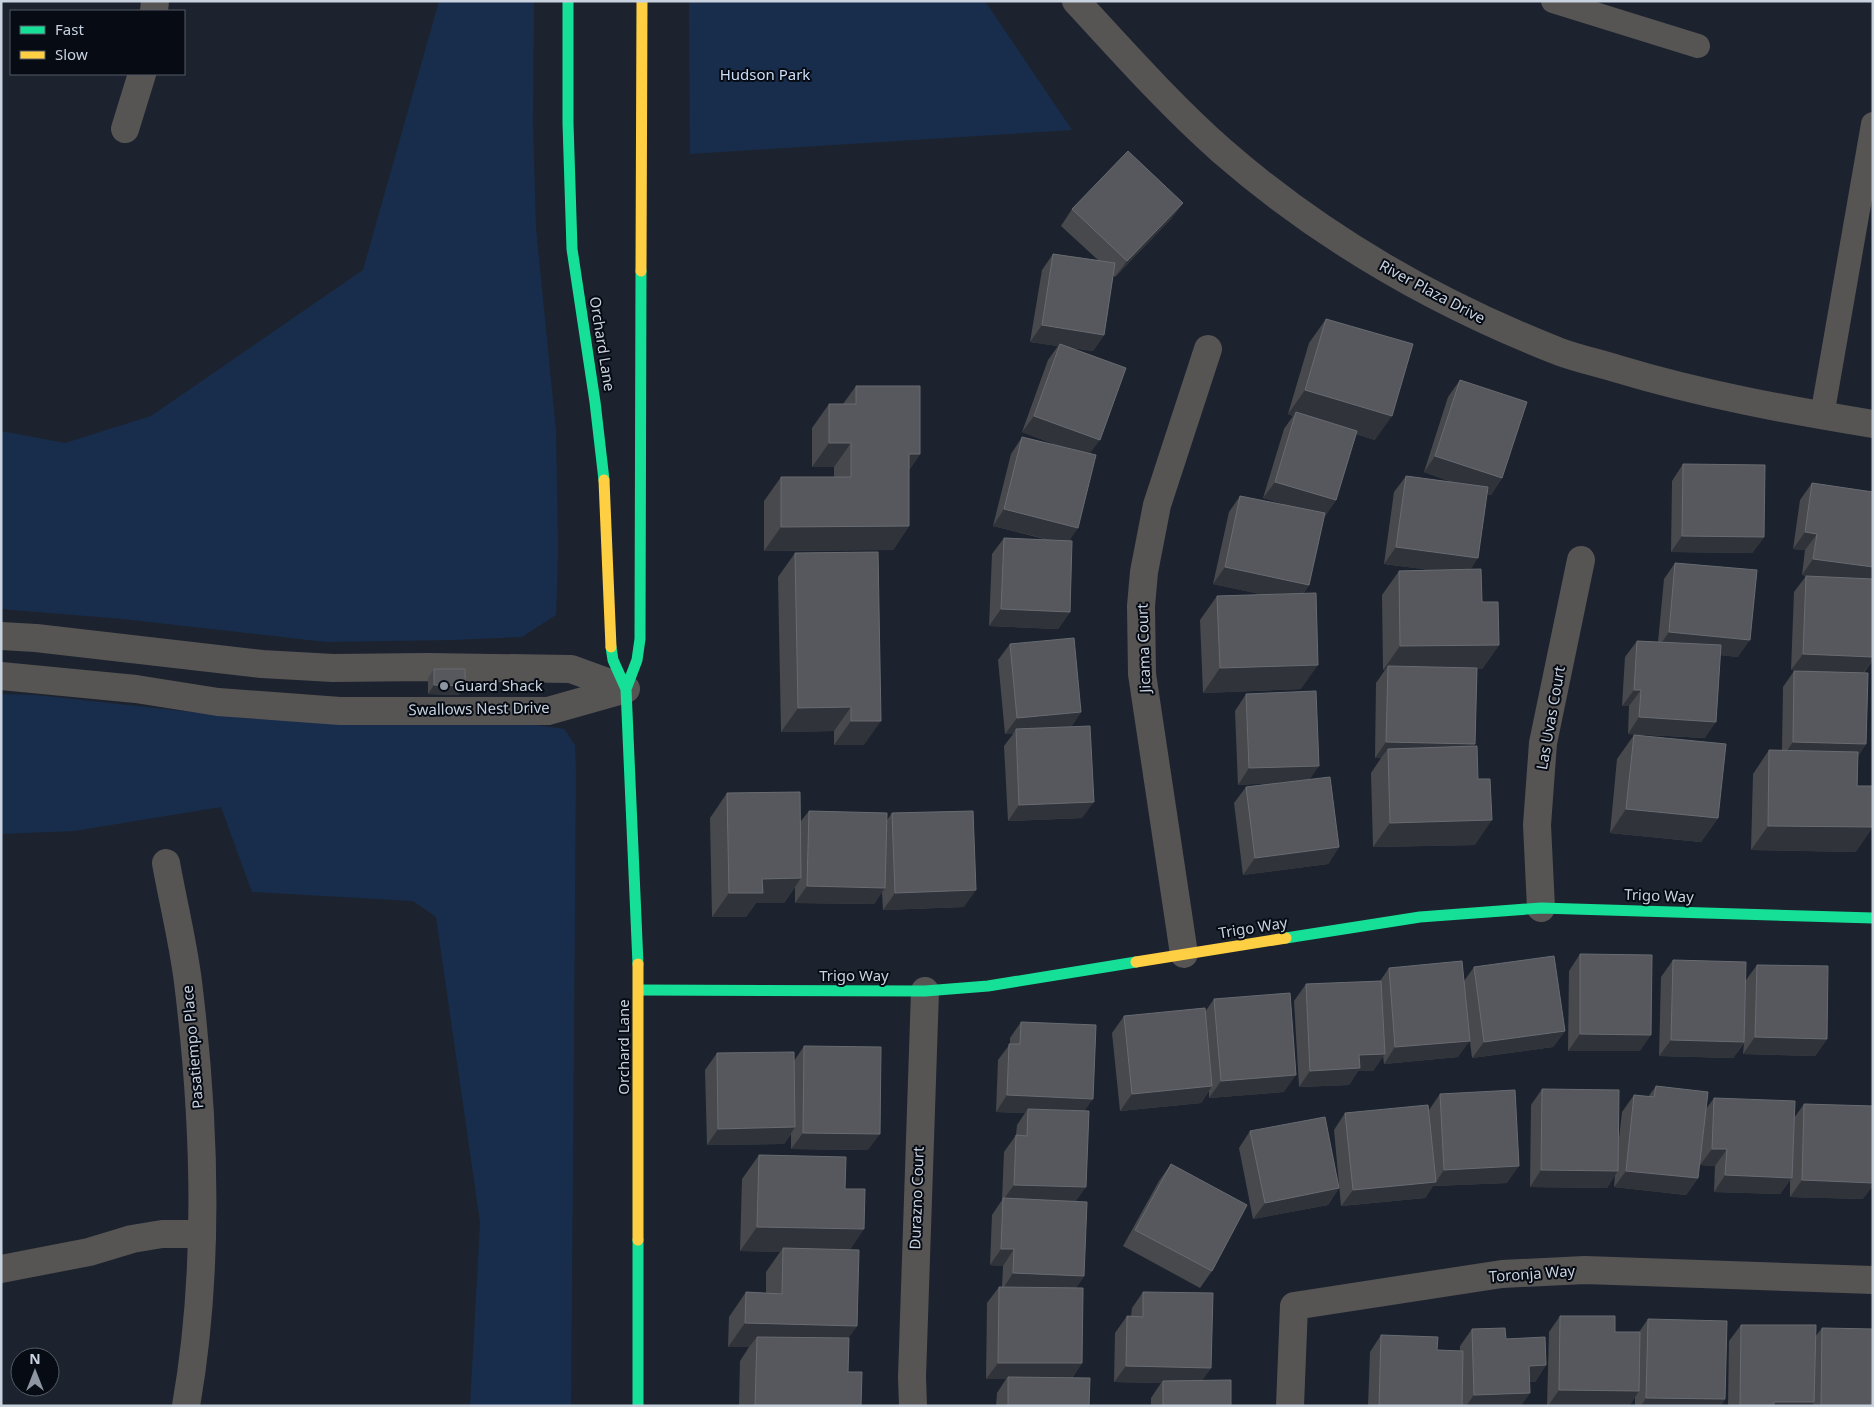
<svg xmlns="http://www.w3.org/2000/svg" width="1874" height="1407" font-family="'Noto Sans',sans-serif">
	<rect width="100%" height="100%" fill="#1c232e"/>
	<!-- green -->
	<path fill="#182d4c" d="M439,1h95l-1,123 3,104 20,203 2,121 -2,63 -34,22 -69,3 -127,2 -203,-23 -122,-10v-178l64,12 86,-27 212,-146z
		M689,1h296l87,129 -382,24z
		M1,694l35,1 221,24 279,6 28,4 11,16 1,24 -5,637h-101l10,-184 -44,-305 -23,-16 -161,-9 -31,-85 -147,24 -73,3z"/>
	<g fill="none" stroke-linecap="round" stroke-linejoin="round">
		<!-- lane -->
		<path stroke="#575454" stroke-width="24" d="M1553,1l145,45
			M1822,416l51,-292"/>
		<!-- street -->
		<path stroke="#575454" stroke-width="28" d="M1076,1c47,51 94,104 146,150 100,87 215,153 338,201 19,7 39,11 58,17 83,25 169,41 255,55
			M154,11l1,-10
			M125,129l17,-55
			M1,636l35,2 226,26 71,4 94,-1 144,2 55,20
			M1,676l135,13 82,13 122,9h208l78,-22
			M166,863c7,39 17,79 22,119 17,138 22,287 -2,424
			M1541,908l-4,-83 6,-82 38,-183
			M1184,954l-42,-280 -1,-68 3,-34 13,-67 51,-156
			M1,1269l88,-17 43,-13 30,-5h40
			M913,1406l-1,-29 13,-386
			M1290,1406l4,-100 208,-32 83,-4 288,10"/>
		<!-- fast -->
		<path stroke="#16e098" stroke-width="11" d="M568,1v122l4,126 23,153 9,78
			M611,647l2,13 13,29 12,275
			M626,689l11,-29 3,-21 1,-368
			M1286,938l134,-21 121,-9 332,10
			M639,990l286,1 63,-5 148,-24
			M638,1406v-166"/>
		<!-- slow -->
		<path stroke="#ffcf43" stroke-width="11" d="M641,271l1,-270
			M604,480l7,167
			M1136,962l150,-24
			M638,964v276"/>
	</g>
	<!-- wall -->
	<path fill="#48494d" d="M1183,203l-12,16 -56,58 -2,-2 -9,60 -11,16 -21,-3 18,106 -20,87v71l-12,17 -69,-3 3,-72 12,-16 44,2 -55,-14 18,-72 11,-17 40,10 -40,-15 26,-72 10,-14 -28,-4 12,-72 11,-16 45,6 -37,-34 11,-17z
		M1326,319l49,121 -19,-6 -20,66 -11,16h-1l-15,69 -6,9 -2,95 -98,4 -3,-73 17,-24 48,-1 -52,-11 16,-72 11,-16 51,10 -28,-8 21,-69 9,-13 -5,-2 21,-71z
		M1460,380l42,98 -11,17 -4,-1 -17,75 29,76 -17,24h-5l-4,77 2,99 -102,2 -2,-74 10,-15h-6l1,-75 9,-13h-2l-1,-75 17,-24 32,-1 -47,-6 10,-72 12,-16 46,6 -28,-10 24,-75z
		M856,386l64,68 -11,16v56l-16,24 -129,1v-50l17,-24h53v-10h-22v-39l17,-24h14z
		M1683,464l81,73 -12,16 -81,-1 1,-71z
		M1812,483l61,174v3l-9,13 2,71 -8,12 -2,96 -105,-2 2,-76 16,-24h13l1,-63 11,-16 38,1 -41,-2 3,-78 12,-16 -4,-1 3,-25 -12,-1 7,-49z
		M795,553l69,192h-30v-14l-53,1 -3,-155z
		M1675,563l63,94 -18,-2 -15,83 -77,-4 1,-28h-7l3,-49 12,-16 21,1 6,-63z
		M1010,644l71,68 -10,15 11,91 -74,3 -4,-75 9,-12h-8l-7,-74z
		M434,669l25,26 -31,-1v-16z
		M1246,694l64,85 29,68 -11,17 -85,11 -9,-72 12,-16 28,-4 -36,2 -3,-74z
		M1634,735l84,83 -17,24 -91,-9 7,-74z
		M727,793l73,29 9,-11 78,9 5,-7 72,94 -81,3 -1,-18 -8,12 -79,-1v-16l-11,16h-28l-10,14h-34l-2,-99z
		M1580,954l60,97h-72l1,-80z
		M1673,960l73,20 11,-15 70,74 -12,17 -72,-2 1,-11 -11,15 -74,-2 2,-79z
		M1474,967l91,64 -12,16 -81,11 -3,-24 -11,23 -74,7 -1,-8 -10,15h-15l-9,14 -50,2 -5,-86 12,-17 74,-3 9,-13 75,13z
		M1214,999l70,93 -75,6v-7l-8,12 -81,8 -8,-78 12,-17 81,-4z
		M1021,1022l63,89 -8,90 8,75 -8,12 6,75 -10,15 17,28h-93l1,-13 9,-14h-20l1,-76 12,-16h3l1,-21 -13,-1 2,-50 10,-15 2,-48 12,-17 1,-10 8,-12 -29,-1 2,-52 12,-16v-6z
		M804,1046l64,104 -77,-1v-15l-7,10 -77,1 -2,-75 12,-17 77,8z
		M1656,1086l50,23 8,-11 80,20 10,-14 59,95 -73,-2v-17l-10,14 -66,-2 1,-26 -15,-1v-8l-2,21 -12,17 -72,-8 1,-12 -8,13 -77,-1 1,-82 11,-16 76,58 4,-35 12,-17 14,2z
		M1440,1094l67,89 -74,3 -8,12 -84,8 -7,-76 11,-17 84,-3z
		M1250,1131l89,57 -11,17 -75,14 -14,-71z
		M759,1155l86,34 12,137 -9,12v34l13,34h-122l1,-45 9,-14h-21l1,-30 17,-25 20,1v-21l14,-20 -40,-1 2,-72z
		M1171,1164l41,107 -12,17 -77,-42 36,-65z
		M1143,1292l68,76 -9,12 29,26h-80v-8l10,-15 -47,-1 1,-49 12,-17h4l1,-8z
		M1560,1316l55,16h24l9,-13 77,80 -4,7h-86v-9l-6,9h-82l2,-74z
		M1741,1325l74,12 7,-9 51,78h-145l1,-65z
		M1472,1329l34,10 40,26 -11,17h-5l-9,24h-59v-12v12h-94l2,-54 11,-17 56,15 23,1v-5z"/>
	<!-- shaded-wall -->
	<path fill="#30343a" d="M1183,203l-12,16 -56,58 12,-16z
		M1042,325l62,10 -11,16 -34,-5 1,-2 -2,2 -28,-4z
		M1305,390l87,26 -17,24 -81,-24 2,-4 -3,4 -5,-2z
		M1034,416l66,24 -12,16 -66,-24z
		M829,443h22l-17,24h-22z
		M909,454h11l-17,24z
		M1435,456l67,22 -11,17 -67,-23z
		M1275,482l61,18 -11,16 -62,-18z
		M1004,509l74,19 -11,16 -74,-18z
		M909,526l-16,24 -129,1 17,-24z
		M1805,532l12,2 -12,16 -12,-1z
		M1682,536l82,1 -12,16 -81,-1z
		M1396,547l82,11 -11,17 -83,-11z
		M1813,559l60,8v19l-71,-11z
		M1225,567l84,18 -12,17 -84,-18z
		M1001,609l69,3 -12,17 -69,-3z
		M1669,632l81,8 -12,17 -81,-8z
		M1499,645l-17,24 -94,1v-4l-3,4h-2l17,-24z
		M1803,654l70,3v3l-10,13 -72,-3z
		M1318,665l-17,24 -98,4 17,-25z
		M434,685l31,1 -6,9 -31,-1z
		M1634,690h7l-12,16h-7z
		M851,707l-17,24 -53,1 17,-24z
		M1081,712l-11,17h-54l-3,5h-8l12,-16z
		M1639,717l77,5 -11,16 -77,-4z
		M851,721h30l-17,24h-30z
		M1386,742l89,2 -11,16 -76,-11 -7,9h-6z
		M1793,742l73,2 -11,17 -74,-2z
		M1319,766l-11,16 -70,3 11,-17z
		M1094,802l-12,16 -74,3 11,-16z
		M1626,809l92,9 -17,24 -91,-9z
		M1492,820l-17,25 -102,2 17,-24z
		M1768,826l105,1 -17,25 -105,-2z
		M1339,847l-11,17 -85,11 12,-17z
		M801,878l-17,25h-28l-10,14h-34l17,-24 33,-14z
		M807,886l78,2 -11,16 -79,-1z
		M976,890l-12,17 -81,3 12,-17z
		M1565,1031l-12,16 -81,11 12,-16z
		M1580,1034l71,1 -11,16h-72z
		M1755,1037l72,2 -12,17 -72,-2z
		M1671,1040l73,2 -11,16 -74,-2z
		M1470,1041l-12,16 -74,7 11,-17z
		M1385,1054l-12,17h-15l-9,14 -50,2 11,-16 49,-16z
		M1296,1075l-12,17 -75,6 12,-17z
		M1212,1086l-11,17 -81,8 12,-17z
		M1007,1095l86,4 -12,17 -53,-7 -3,4 -29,-1z
		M795,1127l-11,17 -77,1 11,-16z
		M803,1133l77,1 -12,16 -77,-1z
		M1712,1149h15l-12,17 -15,-1z
		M1519,1166l-12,17 -74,3 -8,12 -84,8 12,-16 83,-8 8,-12z
		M1541,1170l77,1 -11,17 -77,-1z
		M1626,1171l72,7 -12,17 -72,-8z
		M1725,1175l67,3 -12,16 -66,-2z
		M1802,1180l71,3v3l-10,13 -73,-2z
		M1014,1185l72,2 -12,17 -71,-4z
		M1339,1188l-11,17 -75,14 12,-16z
		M757,1227l107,2 -16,24 -65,-5 -3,4 -40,-1z
		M1001,1249h13l-11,17 -13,-1z
		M1013,1273l71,3 -11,16 -71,-2z
		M745,1323l112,3 -17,24 -83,-13 -8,10h-21z
		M998,1363h84l-12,17 -62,-3 -2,2h-20z
		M1546,1365l-11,17h-17l11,-16z
		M1126,1366l85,2 -11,16 -37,-3 -2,2 -47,-1z
		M1559,1390l80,1 -10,15h-81z
		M1530,1393l-9,13h-55l8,-11z
		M1646,1398l79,1 -4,7h-80z
		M1774,1402h40l-2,4h-41z"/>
	<!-- building -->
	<path fill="#56585d" stroke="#686b71" d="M1128,151l55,52 -56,58 -55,-52z
		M1053,254l62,9 -11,72 -62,-10z
		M1326,319l87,25 -21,72 -87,-26z
		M1060,344l66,24 -26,72 -66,-24z
		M1460,380l67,22 -25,76 -67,-22z
		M856,386h64v68h-11v72l-128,1v-50h70v-34h-22v-39h27z
		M1296,412l61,19 -21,69 -61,-18z
		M1022,437l74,18 -18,73 -74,-19z
		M1683,464l82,1 -1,72 -82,-1z
		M1406,476l82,11 -10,71 -82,-11z
		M1812,483l61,9v75l-60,-8 4,-25 -12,-2z
		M1240,496l85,17 -16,72 -84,-18z
		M1004,538l68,3 -2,71 -69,-3z
		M878,552l3,169h-30v-14l-53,1 -3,-155z
		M1675,563l82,7 -7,70 -81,-8z
		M1481,569l1,33h16l1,43 -99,1 -1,-75z
		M1806,576l67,3v78l-70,-3z
		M1316,593l2,72 -98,3 -3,-72z
		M1074,638l7,74 -64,6 -7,-74z
		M1637,641l84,4 -5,77 -77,-5 2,-27h-7z
		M1388,666l89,2 -2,76 -89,-2z
		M434,669h31v17l-31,-1z
		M1794,671l74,2 -2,71 -73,-2z
		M1316,691l3,75 -70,2 -3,-74z
		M1090,726l4,76 -75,3 -3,-76z
		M1634,735l92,9 -8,74 -92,-9z
		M1477,746l1,33h12l2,41 -102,3 -2,-74z
		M1769,750l89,2 -1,34h16v41l-105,-1z
		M1330,777l9,70 -84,11 -9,-71z
		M800,792l1,86 -39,1 1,14h-34l-2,-100z
		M809,811l78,2 -2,75 -78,-2z
		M973,811l3,79 -81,3 -3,-80z
		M1580,954l72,1 -1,80 -71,-1z
		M1554,956l11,75 -81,11 -10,-75z
		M1673,960l73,2 -2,80 -73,-2z
		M1462,961l8,80 -75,6 -6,-79z
		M1757,965l71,1 -1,73 -72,-2z
		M1381,981l4,73 -26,1 1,13 -50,3 -4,-87z
		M1290,993l6,82 -75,6 -7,-82z
		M1205,1008l7,78 -80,8 -8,-78z
		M1021,1022l75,3 -3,74 -86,-4 2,-51h11z
		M804,1046l77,1 -1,87 -77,-1z
		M794,1052l1,75 -77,2 -1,-76z
		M1656,1086l52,6 -10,86 -72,-7 8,-76 20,2z
		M1542,1089l77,1 -1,81 -77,-1z
		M1515,1090l4,76 -75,4 -4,-76z
		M1714,1098l81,3 -3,77 -67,-3 2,-26h-15z
		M1804,1104l69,2v77l-71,-3z
		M1428,1105l8,77 -83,8 -8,-77z
		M1028,1109l61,2 -3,76 -72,-2 2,-50 11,1z
		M1325,1117l14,71 -74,15 -15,-72z
		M759,1155l87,2 -1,32h20l-1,40 -107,-2z
		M1171,1164l76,41 -35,66 -77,-41z
		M1003,1198l84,4 -3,74 -71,-3 1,-24h-13z
		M783,1248l76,2 -2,76 -112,-3 1,-31 36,2z
		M999,1287l84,1 -1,75h-84z
		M1143,1292l70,1 -2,75 -85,-2 1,-50 16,1z
		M1560,1316h55v16h25l-1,59 -80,-1z
		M1648,1319l79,2 -2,78 -79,-1z
		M1741,1325h75l-2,77h-40v4h-34z
		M1505,1328l1,11 39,-2 1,28 -17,1 1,27 -56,2 -2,-66z
		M1822,1328l51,1v77h-52z
		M1381,1335l57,2 -1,13 26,1 -1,55h-83z
		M757,1337l92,1 -1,34h14l-1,34h-106z
		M1008,1377l82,1 -1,28h-81z
		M1231,1380v26h-68v-25z"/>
	<!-- markers -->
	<circle fill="#8c95a1" stroke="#060b14" stroke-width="2" cx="444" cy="686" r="5"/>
	<g text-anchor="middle" stroke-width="4" stroke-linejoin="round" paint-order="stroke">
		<!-- park labels -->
		<g font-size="15" fill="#cddef9" stroke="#060b14">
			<text x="765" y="80">Hudson Park</text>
		</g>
		<!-- street labels -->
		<g font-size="15" fill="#c9d2df" stroke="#060b14">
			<text transform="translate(1432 292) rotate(28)" y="5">River Plaza Drive</text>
			<text transform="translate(602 344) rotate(81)" y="5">Orchard Lane</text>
			<text transform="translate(1144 648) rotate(-92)" y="5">Jicama Court</text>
			<text transform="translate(479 709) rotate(-1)" y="5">Swallows Nest Drive</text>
			<text transform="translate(1551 718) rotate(-80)" y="5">Las Uvas Court</text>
			<text transform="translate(1659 896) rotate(2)" y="5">Trigo Way</text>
			<text transform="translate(1253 928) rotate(-9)" y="5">Trigo Way</text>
			<text x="854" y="981">Trigo Way</text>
			<text transform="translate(193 1047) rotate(-95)" y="5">Pasatiempo Place</text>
			<text transform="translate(624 1047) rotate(-90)" y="5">Orchard Lane</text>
			<text transform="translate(917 1198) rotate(-88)" y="5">Durazno Court</text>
			<text transform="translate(1532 1274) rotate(-4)" y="5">Toronja Way</text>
		</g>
		<!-- poi labels -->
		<g font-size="15" fill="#c9d2df" stroke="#060b14" text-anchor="start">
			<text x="454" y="691">Guard Shack</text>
		</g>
	</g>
	<!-- border -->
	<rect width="1874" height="1407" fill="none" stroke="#c9d2df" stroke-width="5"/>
	<!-- legend -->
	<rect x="10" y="10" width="175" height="65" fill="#060b14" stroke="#545b65"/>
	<rect x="20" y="26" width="25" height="8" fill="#16e098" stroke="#545b65"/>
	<text x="55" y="35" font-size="15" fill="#c9d2df">Fast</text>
	<rect x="20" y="51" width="25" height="8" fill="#ffcf43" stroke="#545b65"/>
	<text x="55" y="60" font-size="15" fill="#c9d2df">Slow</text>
	<!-- north arrow -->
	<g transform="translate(35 1372)"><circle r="24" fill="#060b14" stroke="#545b65"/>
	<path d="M0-4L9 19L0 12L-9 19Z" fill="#8c95a1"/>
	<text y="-8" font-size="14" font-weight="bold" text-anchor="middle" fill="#c9d2df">N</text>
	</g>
</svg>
